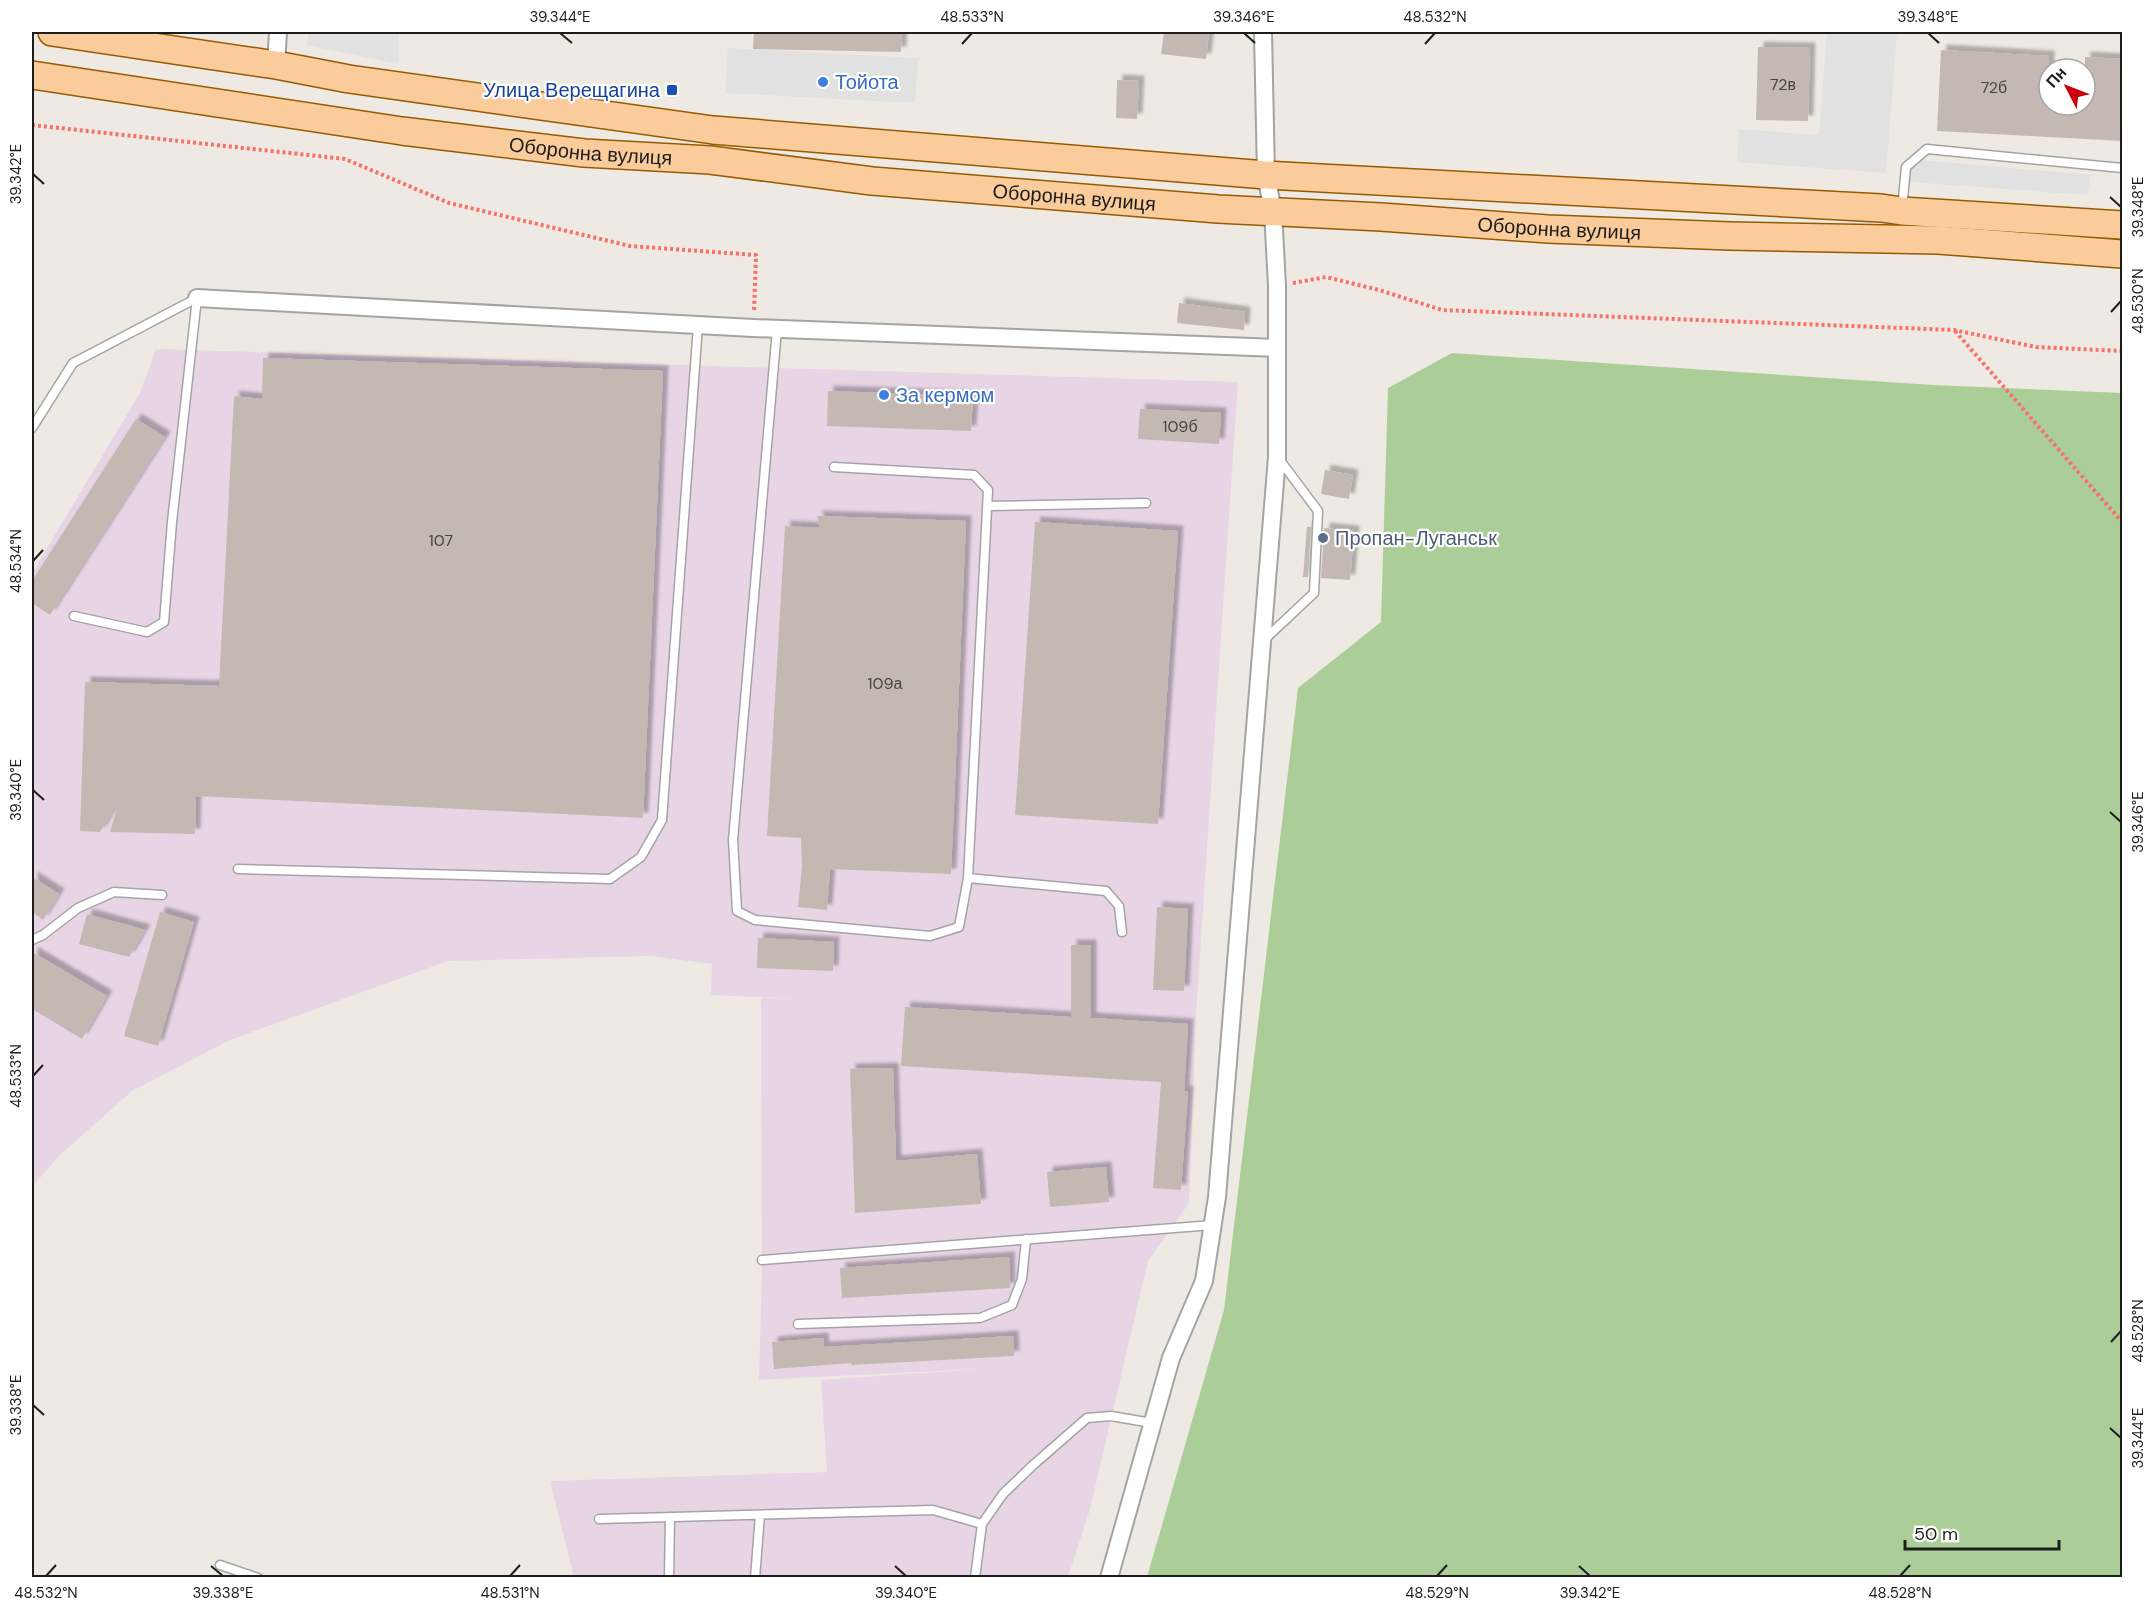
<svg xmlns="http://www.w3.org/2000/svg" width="2154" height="1609" font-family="'DM Sans',sans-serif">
	<defs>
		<filter id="shadow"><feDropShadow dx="5.5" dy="-5.5" stdDeviation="1.5" flood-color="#0004"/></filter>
	</defs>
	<rect width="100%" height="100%" fill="#eeeae3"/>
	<!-- industrial -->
	<path fill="#e7d5e5" d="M156,349l1082,33 -42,632 -7,189 -41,58 -58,248 -22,68h-494l-24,-96 277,-9 -6,-92 158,-11 -220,11 3,-110 -1,-272 45,1 -95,-4 1,-31 -62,-8 -202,5 -218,79 -98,51 -72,64 -28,32v-614l108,-180z"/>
	<!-- forest -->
	<path fill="#abce98" d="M1452,353l481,32 189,8v1184h-975l77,-267 74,-622 83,-66 7,-234z"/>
	<!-- parking -->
	<path fill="#e1e1e1" d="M309,32h90l-1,32 -91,-19z
		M1827,32h70l-11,141 -149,-11 2,-33 80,6z
		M728,48l190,10 -3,45 -190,-10z
		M1910,159l181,16 -4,20 -177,-13z"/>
	<!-- building -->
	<path fill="#c3b9b2" filter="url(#shadow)" d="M754,32h148l-1,20 -148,-3z
		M1164,32h45l-3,27 -45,-5z
		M1758,47l52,1 -2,73 -52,-1z
		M1941,50l108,6v49h36v-48l37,2v82l-185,-10z
		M1117,80l22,1 -2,38 -21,-1z
		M1179,303l66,9 -1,18 -67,-7z
		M263,358l400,13 -20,447 -447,-22 -1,38 -85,-2 9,-31 -19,31 -20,-1 5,-149 134,4 15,-290 28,3z
		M828,391l145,5 -2,35 -144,-5z
		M1140,409l81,4 -2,31 -81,-5z
		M136,419l29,18 -115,178 -18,-12v-22z
		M1325,470l28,5 -4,24 -28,-5z
		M817,516l149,5 -15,353 -121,-5 -3,41 -29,-3 4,-40 -1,-29 -34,-2 18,-310 35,2z
		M1035,522l143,9 -20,293 -143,-9z
		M1307,527h4l-3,50h-5z
		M1324,528l30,3 -4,49 -29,-2z
		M32,877l27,17 -16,26 -11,-8z
		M1157,907l31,2 -4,82 -31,-1z
		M160,912l34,10 -36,124 -34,-10z
		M87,914l58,16 -16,27 -50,-13z
		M758,938l76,4 -1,29 -76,-3z
		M1071,945h20v73l97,6 -4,67h4l-7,99 -28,-2 8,-106 -260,-16 4,-59 166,10z
		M32,952l75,44 -25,43 -50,-30z
		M893,1068l3,93 81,-7 4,50 -126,9 -5,-144z
		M1106,1167l3,35 -59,5 -3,-35z
		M1009,1257l1,31 -168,10 -2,-30z
		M1013,1336l1,20 -162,9 -1,-2 -77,6 -2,-27 51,-4 1,9z"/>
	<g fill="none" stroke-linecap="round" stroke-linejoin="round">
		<defs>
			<path id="lane" d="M1902,209l4,-42 21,-18 195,19
				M777,329l-44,511 4,71 18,9 175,16 29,-9 9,-49 20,-388 -14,-15 -140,-8
				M32,428l41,-65 124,-65
				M987,506l159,-3
				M74,616l73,16 17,-10 8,-100 25,-224
				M1264,640l50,-47 4,-82 -39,-52
				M238,869l372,10 31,-22 21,-37 36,-495
				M968,878l138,13 13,15 3,26
				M32,940l11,-5 35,-27 36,-16 48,3
				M762,1260l451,-35
				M798,1324l182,-6 32,-13 10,-26 4,-40
				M599,1519l334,-9 49,14
				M220,1565l38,13
				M669,1578l1,-61
				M755,1578l5,-63
				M975,1578l7,-54 21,-30 29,-28 55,-48 24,-2 41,7"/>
			<path id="street" d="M276,65l2,-33
				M197,298l556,30 524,20
				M1109,1578l62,-220 33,-77 13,-84 60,-740v-171l-4,-75 -7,-36 -3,-143"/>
			<g id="primary">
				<path d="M52,32l224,33 73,14 364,51 553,45 615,33 21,3 220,14"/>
				<path id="s1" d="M32,75l370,56 182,22 126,7 162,21 346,28 163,8 167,12 182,7 208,4 184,14"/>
			</g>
		</defs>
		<!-- lane casing -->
		<use href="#lane" stroke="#a4a4a4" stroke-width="11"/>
		<!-- street casing -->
		<use href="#street" stroke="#a4a4a4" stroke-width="20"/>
		<!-- primary casing -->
		<use href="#primary" stroke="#965b01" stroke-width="30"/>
		<!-- path -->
		<path stroke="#f96f69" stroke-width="4" stroke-dasharray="3 3" stroke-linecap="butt" d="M32,125l313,34 104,44 181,43 126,9 -2,56
			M1293,283l33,-6 53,13 63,20 512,20 82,17 86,4
			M1955,331l167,191"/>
		<!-- lane -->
		<use href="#lane" stroke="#fff" stroke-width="8"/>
		<!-- street -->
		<use href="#street" stroke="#fff" stroke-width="16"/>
		<!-- primary -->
		<use href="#primary" stroke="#fbcc9b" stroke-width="27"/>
	</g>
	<!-- ticks -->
	<path fill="none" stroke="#1d1d1d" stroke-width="2" d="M560,33l12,10M1244,33l11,10M1928,33l11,10M962,44l10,-11M1425,44l10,-11M33,174l11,10M2110,197l11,10M2111,312l10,-11M33,561l10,-11M33,790l11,10M2110,812l11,10M33,1076l10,-11M2111,1342l10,-11M33,1405l11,10M2110,1428l11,10M211,1566l12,10M895,1566l11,10M1579,1566l11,10M46,1576l10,-11M510,1576l10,-11M1437,1576l10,-11M1900,1576l10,-11"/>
	<!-- markers -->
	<g fill="#3f7fe0" stroke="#fff" stroke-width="2">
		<circle cx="823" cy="82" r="6"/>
		<circle cx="884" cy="395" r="6"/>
	</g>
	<rect fill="#1a4fb4" stroke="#fff" stroke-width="2" x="666" y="84" width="12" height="12" rx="3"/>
	<circle fill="#5c6f8a" stroke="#fff" stroke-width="2" cx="1323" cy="538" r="6"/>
	<g text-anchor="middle" stroke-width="4.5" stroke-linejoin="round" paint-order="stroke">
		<!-- number labels -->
		<g font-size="16" fill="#464442">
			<text x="1783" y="90">72в</text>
			<text x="1994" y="93">72б</text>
			<text x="1180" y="432">109б</text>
			<text x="441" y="546">107</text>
			<text x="885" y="689">109а</text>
		</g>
		<!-- shop labels -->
		<g font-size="20" fill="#366cbe" stroke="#fff" text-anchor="start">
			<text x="835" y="89">Тойота</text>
			<text x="896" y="402">За кермом</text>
		</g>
		<!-- transit labels -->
		<g font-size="20" fill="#164399" stroke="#fff" text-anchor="end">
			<text x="660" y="97">Улица Верещагина</text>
		</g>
		<!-- street labels -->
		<g font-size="20" fill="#1d1d1d" stroke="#fff">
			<text dy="7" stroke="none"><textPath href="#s1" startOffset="564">Оборонна вулиця</textPath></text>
			<text dy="7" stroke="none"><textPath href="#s1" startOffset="1050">Оборонна вулиця</textPath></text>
			<text dy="7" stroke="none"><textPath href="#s1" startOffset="1536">Оборонна вулиця</textPath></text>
		</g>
		<!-- service labels -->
		<g font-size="20" fill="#4e5e75" stroke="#fff" text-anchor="start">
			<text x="1335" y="545">Пропан-Луганськ</text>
		</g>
	</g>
	<!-- border -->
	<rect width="2154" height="1609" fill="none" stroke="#ffffff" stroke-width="66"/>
	<!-- north arrow -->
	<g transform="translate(2067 87) rotate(312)"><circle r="28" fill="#ffffff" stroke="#a5a5a5" stroke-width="1.5"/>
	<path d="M0-4.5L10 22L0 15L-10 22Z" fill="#ca010d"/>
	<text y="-9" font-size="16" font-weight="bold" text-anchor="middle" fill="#1d1d1d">Пн</text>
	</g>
	<!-- scale -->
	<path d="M1905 1540v9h154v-9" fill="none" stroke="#1d1d1d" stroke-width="3"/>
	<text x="1914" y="1540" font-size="18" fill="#1d1d1d" stroke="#ffffff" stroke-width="4.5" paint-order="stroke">50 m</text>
	<rect x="33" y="33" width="2088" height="1543" fill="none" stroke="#1d1d1d" stroke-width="2"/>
	<g font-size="15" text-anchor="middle" fill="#1d1d1d">
		<text x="560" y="22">39.344°E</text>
		<text x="972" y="22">48.533°N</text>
		<text x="1244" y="22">39.346°E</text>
		<text x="1435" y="22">48.532°N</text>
		<text x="1928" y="22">39.348°E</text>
		<text transform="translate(16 174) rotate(-90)" y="5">39.342°E</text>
		<text transform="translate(2138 207) rotate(-90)" y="5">39.348°E</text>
		<text transform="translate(2138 301) rotate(-90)" y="5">48.530°N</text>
		<text transform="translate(16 561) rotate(-90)" y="5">48.534°N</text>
		<text transform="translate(16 790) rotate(-90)" y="5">39.340°E</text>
		<text transform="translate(2138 822) rotate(-90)" y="5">39.346°E</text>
		<text transform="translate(16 1076) rotate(-90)" y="5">48.533°N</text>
		<text transform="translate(2138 1331) rotate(-90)" y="5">48.528°N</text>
		<text transform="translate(16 1405) rotate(-90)" y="5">39.338°E</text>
		<text transform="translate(2138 1438) rotate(-90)" y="5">39.344°E</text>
		<text x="46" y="1598">48.532°N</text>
		<text x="223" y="1598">39.338°E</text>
		<text x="510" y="1598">48.531°N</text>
		<text x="906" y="1598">39.340°E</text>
		<text x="1437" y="1598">48.529°N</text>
		<text x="1590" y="1598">39.342°E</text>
		<text x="1900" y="1598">48.528°N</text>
	</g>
</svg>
